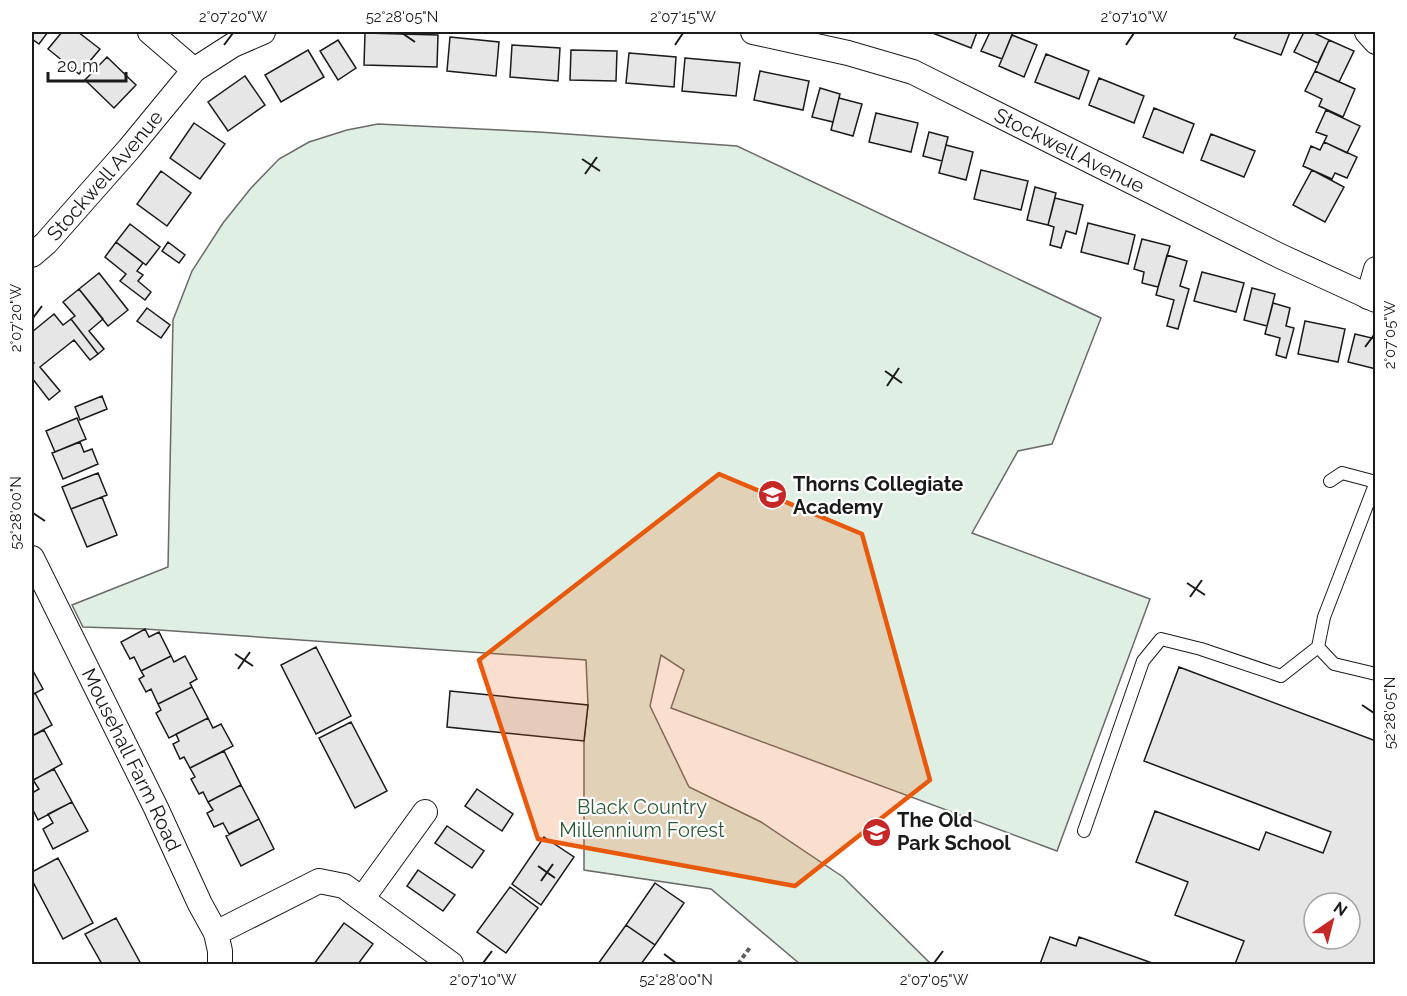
<svg xmlns="http://www.w3.org/2000/svg" width="1407" height="996" font-family="Raleway,sans-serif">
	<rect width="100%" height="100%" fill="#fff"/>
	<!-- green -->
	<path fill="#e0efe3" stroke="#6a6a6a" stroke-width="1.5" d="M378,124l161,8 198,14 364,172 -49,126 -34,7 -46,82 178,66 -93,252 -386,-143 13,-38 -23,-15 -11,51 39,81 72,35 82,55 88,87h-131l-89,-75 -127,-19v-129l4,-36 -2,-45 -441,-31 -62,-2 -11,-22 96,-38 5,-247 19,-49 31,-48 28,-35 28,-29 30,-17 38,-12z"/>
	<!-- building -->
	<path fill="#e6e6e6" stroke="#1a1a1a" stroke-width="1.5" fill-rule="evenodd" d="M32,32h16l-9,12 -7,-5z
		M62,32h16l22,17 -21,25 -31,-25z
		M930,32h47l-6,16z
		M990,32h23l-11,27 -21,-8z
		M1237,32h53l-9,23 -47,-17z
		M1304,32h8l17,8 -11,23 -24,-11z
		M365,33l73,2 -1,32 -73,-2z
		M1012,35l25,10 -13,32 -25,-11z
		M450,37l49,5 -3,34 -49,-5z
		M338,40l18,28 -18,12 -18,-29z
		M1329,40l25,11 -15,31 -24,-11z
		M512,45l48,3 -2,33 -48,-4z
		M308,50l16,27 -43,25 -16,-27z
		M571,50l46,1 -1,30 -46,-1z
		M629,53l47,4 -2,30 -48,-4z
		M1046,54l43,17 -10,28 -44,-17z
		M107,57l29,28 -22,23 -29,-28z
		M685,58l55,5 -4,33 -54,-5z
		M760,71l49,10 -6,29 -49,-10z
		M1315,71l40,18 -12,28 -24,-11 3,-7 -17,-8z
		M245,76l20,29 -37,26 -20,-29z
		M1099,78l45,18 -10,27 -45,-18z
		M820,88l20,6 -7,28 -21,-5z
		M839,98l23,6 -9,32 -22,-6z
		M1154,108l40,16 -11,29 -40,-16z
		M1326,110l34,16 -13,27 -23,-11 3,-6 -11,-4z
		M876,113l42,10 -7,29 -42,-10z
		M194,123l31,21 -25,35 -30,-21z
		M929,132l19,5 -6,24 -19,-5z
		M1211,134l44,17 -11,26 -43,-17z
		M1324,142l33,15 -10,21 -12,-5 -3,6 -29,-13 8,-20 9,4z
		M946,145l27,7 -7,28 -27,-7z
		M981,170l47,11 -7,29 -47,-11z
		M1312,170l32,17 -19,35 -32,-17z
		M161,171l30,22 -24,33 -30,-22z
		M1035,187l21,6 -8,32 -21,-5z
		M1055,198l28,7 -7,29 -10,-3 -5,17 -11,-3 4,-18 -6,-2z
		M1088,223l47,12 -7,29 -47,-12z
		M130,224l30,23 -14,18 -30,-23z
		M1142,239l28,7 -12,41 -16,-4 2,-11 -10,-3z
		M116,242l27,21 -6,8 6,4 -5,6 13,11 -6,8 -25,-19 6,-7 -21,-17z
		M168,242l17,13 -6,8 -17,-12z
		M1167,255l20,6 -7,25 9,3 -11,40 -11,-3 7,-26 -18,-5z
		M1202,272l42,11 -8,29 -42,-11z
		M99,273l29,37 -20,16 -29,-37z
		M1252,288l23,6 -8,32 -23,-6z
		M79,289l24,30 -14,12 15,18 -6,5 -27,-35 4,-3 -12,-14z
		M1273,303l17,5 -4,18 8,2 -8,30 -10,-3 4,-17 -15,-4z
		M147,308l23,17 -9,13 -24,-17z
		M54,314l9,11 8,-6 27,35 -8,6 -16,-20 -34,27 20,24 -11,9 -17,-22v-13l2,-2 -2,-3v-28z
		M1305,321l40,8 -7,33 -40,-8z
		M1355,334l21,5v30l-28,-7z
		M102,396l5,13 -27,11 -5,-13z
		M77,418l9,21 -31,13 -9,-21z
		M80,442l4,10 8,-3 6,15 -35,15 -11,-26z
		M98,473l9,22 -36,14 -9,-22z
		M102,497l15,38 -30,12 -16,-38z
		M145,629l4,8 10,-5 12,24 -30,15 -7,-14 -4,2 -9,-17z
		M316,647l35,69 -35,18 -35,-69z
		M171,656l3,6 11,-6 12,23 -7,4 2,4 -34,17 -7,-15 -5,3 -7,-13 5,-3 -3,-5z
		M1179,667l197,74v223h-141l9,-23 -69,-26 13,-33 -52,-20 19,-51 104,39 7,-18 57,21 8,-21 -187,-71zM1314,903h36v36h-36z
		M32,669l11,20 -11,6z
		M192,687l16,31 -39,20 -13,-25 5,-3 -3,-6z
		M450,691l138,14 -4,36 -137,-14z
		M35,693l17,32 -20,11v-41z
		M208,718l5,10 8,-4 12,22 -43,22 -6,-11 -4,2 -7,-15 6,-3 -3,-7z
		M351,722l36,69 -32,17 -36,-70z
		M44,730l18,34 -30,17v-45z
		M224,751l17,34 -33,17 -5,-10 -4,2 -8,-15 4,-2 -5,-9z
		M54,769l18,33 -34,18 -6,-12v-15l7,-4 -6,-9z
		M241,785l18,34 -30,15 -6,-11 -9,4 -7,-14 6,-3 -5,-8z
		M477,789l36,25 -11,17 -37,-25z
		M72,802l16,29 -35,18 -10,-20 10,-6 -5,-9z
		M259,819l15,30 -33,17 -15,-30z
		M447,826l37,25 -12,17 -37,-25z
		M544,837l30,20 -33,48 -29,-21z
		M58,858l35,65 -30,16 -31,-59v-8z
		M418,870l37,25 -12,16 -36,-25z
		M655,883l29,20 -29,42 -29,-20z
		M510,887l28,21 -32,45 -29,-21z
		M116,918l25,46h-39l-17,-30z
		M344,923l29,21 -15,20h-44z
		M626,925l29,20 -14,19h-43z
		M1050,937l26,9 3,-9 76,27h-115z"/>
	<g fill="none" stroke-linecap="round" stroke-linejoin="round">
		<defs>
			<path id="lane" d="M1330,481l12,-8 34,9
				M1376,482l-52,135 -6,30 16,17 42,10
				M1084,831l59,-170 18,-22 40,10 80,27 37,-29"/>
			<g id="street">
				<path d="M150,32l44,38"/>
				<path id="s1" d="M753,32l95,21 65,19 367,184 96,44"/>
				<path d="M1367,32l9,10"/>
				<path id="s2" d="M32,255l14,-12 83,-94 65,-79 39,-25 30,-13"/>
				<path d="M1368,297l8,-28"/>
				<path id="s3" d="M32,558l124,250 44,96 16,29 4,18v13"/>
				<path d="M362,899l63,-87"/>
				<path d="M216,933l103,-52 25,5 107,78"/>
			</g>
		</defs>
		<!-- lane casing -->
		<use href="#lane" stroke="#1a1a1a" stroke-width="14"/>
		<!-- street casing -->
		<use href="#street" stroke="#1a1a1a" stroke-width="26"/>
		<!-- path -->
		<path stroke="#5f5f5f" stroke-width="4" stroke-dasharray="4.5 3" stroke-linecap="butt" d="M738,964l13,-18"/>
		<!-- lane -->
		<use href="#lane" stroke="#fff" stroke-width="12"/>
		<!-- street -->
		<use href="#street" stroke="#fff" stroke-width="24"/>
	</g>
	<!-- marked area -->
	<path fill="#e8590c" fill-opacity="0.2" stroke="#e8590c" stroke-width="4.5" stroke-linejoin="round" d="M719,474l143,60 68,246 -135,106 -257,-47 -59,-179z"/>
	<!-- ticks -->
	<path fill="none" stroke="#1a1a1a" stroke-width="2" d="M402,33l13,9M224,45l9,-12M675,45l8,-12M1126,45l8,-12M582,159l18,12M585,174l12,-17M33,318l9,-12M1365,347l9,-12M885,371l17,12M887,386l12,-18M33,513l12,8M1187,583l18,12M1190,597l12,-17M235,654l18,12M238,669l12,-17M1362,705l12,8M538,866l17,12M541,881l12,-17M664,954l12,9M483,963l9,-12M934,963l9,-12"/>
	<!-- icons -->
	<defs>
		<symbol id="school-disc" viewBox="-11 -11 22 22"><circle r="9.5" fill="#c62828" stroke="#fff"/><path d="M0-5L7-2L0 1L-7-2ZM-4 1L0 2.5L4 1V4Q0 6-4 4Z" fill="#fff"/></symbol>
	</defs>
	<g fill-rule="evenodd">
		<use href="#school-disc" x="756" y="478" width="33" height="33"/>
		<use href="#school-disc" x="860" y="816" width="33" height="33"/>
	</g>
	<g text-anchor="middle" stroke-width="4.5" stroke-linejoin="round" paint-order="stroke">
		<!-- street labels -->
		<g font-size="20" fill="#1a1a1a" stroke="#fff">
			<text dy="7" stroke="none"><textPath href="#s1" startOffset="340">Stockwell Avenue</textPath></text>
			<text dy="7" stroke="none"><textPath href="#s2" startOffset="108">Stockwell Avenue</textPath></text>
			<text dy="7" stroke="none"><textPath href="#s3" startOffset="225">Mousehall Farm Road</textPath></text>
		</g>
		<!-- poi labels -->
		<g font-size="20" font-weight="bold" fill="#1a1a1a" stroke="#fff" text-anchor="start">
			<text x="793" y="491">Thorns Collegiate<tspan x="793" dy="23">Academy</tspan></text>
			<text x="897" y="827">The Old<tspan x="897" dy="23">Park School</tspan></text>
		</g>
		<!-- park labels -->
		<g font-size="20" fill="#2b5a34" stroke="#fff">
			<text x="642" y="814">Black Country<tspan x="642" dy="23">Millennium Forest</tspan></text>
		</g>
	</g>
	<!-- border -->
	<rect width="1407" height="996" fill="none" stroke="#ffffff" stroke-width="66"/>
	<!-- north arrow -->
	<g transform="translate(1332 921) rotate(35)"><circle r="28" fill="#ffffff" stroke="#a3a3a3" stroke-width="1.5"/>
	<path d="M0-4.5L10 22L0 15L-10 22Z" fill="#c62828"/>
	<text y="-9" font-size="16" font-weight="bold" text-anchor="middle" fill="#1a1a1a">N</text>
	</g>
	<!-- scale -->
	<path d="M48 72v9h78v-9" fill="none" stroke="#1a1a1a" stroke-width="3"/>
	<text x="57" y="72" font-size="18" fill="#1a1a1a" stroke="#ffffff" stroke-width="4.5" paint-order="stroke">20 m</text>
	<rect x="33" y="33" width="1341" height="930" fill="none" stroke="#1a1a1a" stroke-width="2"/>
	<g font-size="15" text-anchor="middle" fill="#1a1a1a">
		<text x="233" y="22">2°07'20"W</text>
		<text x="402" y="22">52°28'05"N</text>
		<text x="683" y="22">2°07'15"W</text>
		<text x="1134" y="22">2°07'10"W</text>
		<text transform="translate(16 318) rotate(-90)" y="5">2°07'20"W</text>
		<text transform="translate(1390 335) rotate(-90)" y="5">2°07'05"W</text>
		<text transform="translate(16 513) rotate(-90)" y="5">52°28'00"N</text>
		<text transform="translate(1390 713) rotate(-90)" y="5">52°28'05"N</text>
		<text x="483" y="985">2°07'10"W</text>
		<text x="676" y="985">52°28'00"N</text>
		<text x="934" y="985">2°07'05"W</text>
	</g>
</svg>
